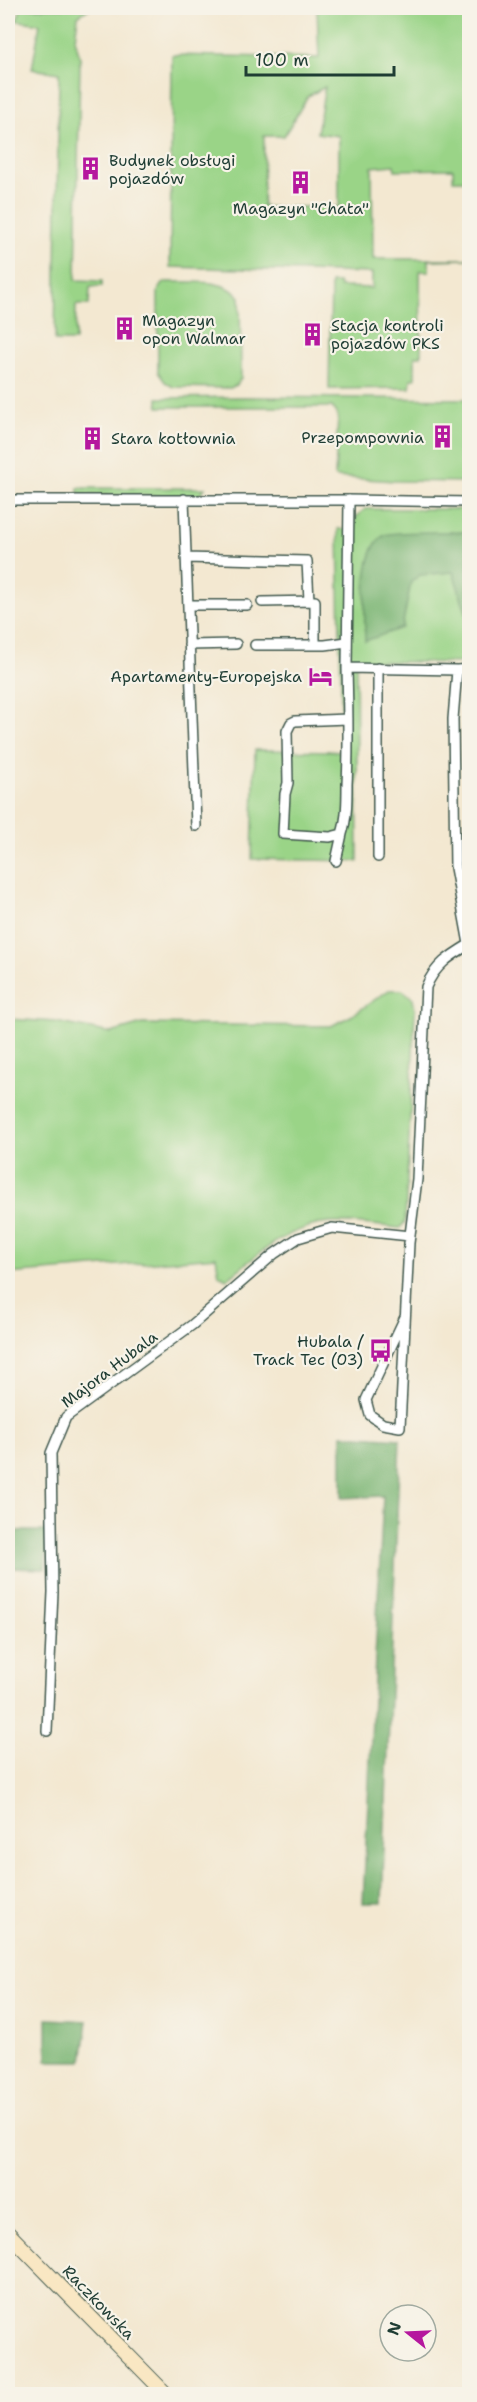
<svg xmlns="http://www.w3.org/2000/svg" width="477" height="2402" font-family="'Shantell Sans',sans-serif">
	<rect width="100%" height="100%" fill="#f7f3e8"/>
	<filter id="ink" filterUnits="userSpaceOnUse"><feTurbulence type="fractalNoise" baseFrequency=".0167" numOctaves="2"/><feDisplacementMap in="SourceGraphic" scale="12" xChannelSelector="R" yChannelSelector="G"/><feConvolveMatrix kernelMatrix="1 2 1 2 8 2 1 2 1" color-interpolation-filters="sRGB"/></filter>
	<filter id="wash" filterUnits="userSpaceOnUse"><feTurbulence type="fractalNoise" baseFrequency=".008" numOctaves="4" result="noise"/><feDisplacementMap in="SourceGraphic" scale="24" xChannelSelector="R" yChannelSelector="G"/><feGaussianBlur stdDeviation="1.35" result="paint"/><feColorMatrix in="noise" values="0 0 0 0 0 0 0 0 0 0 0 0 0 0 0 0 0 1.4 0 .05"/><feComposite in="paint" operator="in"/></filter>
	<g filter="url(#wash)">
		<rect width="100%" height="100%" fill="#f3e8d1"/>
		<!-- green -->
		<path fill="#9ad487" stroke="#5c885e" stroke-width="1.5" fill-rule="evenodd" d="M21,8h69l-12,8 -3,23 5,19 -4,222 26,1v5l-12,1 -1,18h-13l-1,36h-20l4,-268 -27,-4 8,-45 -27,-4 5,-2z
			M317,8h152v172h-16v-11l-58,1 -1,-5 -22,2 1,92h96l-40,1v11h-9l1,85h-6v23h-4l-1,9 -81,1 2,-106h8l1,4 32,1v-15l-202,-6 2,-212 147,3zM325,87l-8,46 22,3v71h-76l1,-71h20l24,-40z
			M166,282c23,1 57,-5 74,15l1,81 -4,7 -7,3 -57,-1 -8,-5 -7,-10v-80l2,-6z
			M248,397l221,2v83l-74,-1 -60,-4 3,-61 -6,-9h-174v-9z
			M78,488h127l-6,8 -117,-1 -4,-2z
			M365,509h104v154l-113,-2 2,200 -106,-2 3,-109 87,1 -4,-222h17v-11z
			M389,990h13l11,8 2,13 -10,211 -5,6c-23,-2 -48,-7 -71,-5 -40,3 -72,32 -102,56l-8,-4 -3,-18 -208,17v-255l48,3 55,11 31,-9 189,2 20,-10z"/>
		<!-- forest -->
		<path fill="#7bb674" stroke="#4d7a54" stroke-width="1.5" d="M469,532v89l-16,-49 -33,3 -9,7 -9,46 -37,13c0,-24 -5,-94 20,-106 8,-4 71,-3 84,-3z
			M342,1435l58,4 -18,464h-19l20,-407 -41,2z
			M8,1531h41l-4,38 -37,-1z
			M47,2019l41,2 -6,40h-35z"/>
	</g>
	<g filter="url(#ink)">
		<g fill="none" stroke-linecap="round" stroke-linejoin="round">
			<defs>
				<path id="street" d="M184,499l12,327
					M8,500h339l123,2
					M186,558l121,3 2,40
					M262,602l53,-1v44
					M188,605h59
					M189,645l47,-1
					M255,645h70l22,-3
					M347,668l2,-168
					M378,668v189
					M457,670l13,-1
					M348,719l-53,2 -4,2 -4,8 1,52 -3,11 -2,40 47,3 12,-3c5,-16 5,-33 5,-50 2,-39 1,-77 0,-116l110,2 -4,49 2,149 14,76
					M336,861l6,-27
					M405,1317l-39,83 4,15 13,9 17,3 9,-184 8,-64 9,-192c9,-22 24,-31 44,-43
					M47,1731l6,-139 -2,-139 15,-36 126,-92 82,-71 24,-16 34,-10 78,8"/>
				<path id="secondary" d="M8,2233l158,161"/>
			</defs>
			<!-- street casing -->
			<use href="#street" stroke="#3f574c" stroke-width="12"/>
			<!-- secondary casing -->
			<use href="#secondary" stroke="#3f574c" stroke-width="16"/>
			<!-- street -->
			<use href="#street" stroke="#fff" stroke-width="9"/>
			<!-- secondary -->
			<use href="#secondary" stroke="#f9e7c3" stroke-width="14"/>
		</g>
	</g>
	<!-- icons -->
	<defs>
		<symbol id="building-bare" viewBox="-9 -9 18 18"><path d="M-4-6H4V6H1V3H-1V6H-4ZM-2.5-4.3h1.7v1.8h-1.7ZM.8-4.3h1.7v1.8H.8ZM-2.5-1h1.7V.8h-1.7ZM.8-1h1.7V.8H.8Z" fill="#b5179e" stroke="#f7f3e8" stroke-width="2.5" paint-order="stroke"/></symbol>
		<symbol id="hotel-bare" viewBox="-9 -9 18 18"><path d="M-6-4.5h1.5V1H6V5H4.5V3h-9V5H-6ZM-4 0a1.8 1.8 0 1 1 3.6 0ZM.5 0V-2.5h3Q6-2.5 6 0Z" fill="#b5179e" stroke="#f7f3e8" stroke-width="2.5" paint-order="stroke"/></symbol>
		<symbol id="bus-bare" viewBox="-9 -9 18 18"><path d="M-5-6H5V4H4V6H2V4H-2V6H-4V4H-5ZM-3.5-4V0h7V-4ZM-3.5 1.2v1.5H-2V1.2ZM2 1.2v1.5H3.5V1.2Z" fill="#b5179e" stroke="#f7f3e8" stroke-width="2.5" paint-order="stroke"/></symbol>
	</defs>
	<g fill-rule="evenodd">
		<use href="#building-bare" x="74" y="152" width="33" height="33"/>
		<use href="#building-bare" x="284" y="166" width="33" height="33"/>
		<use href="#building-bare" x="108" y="312" width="33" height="33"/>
		<use href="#building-bare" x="296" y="318" width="33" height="33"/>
		<use href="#building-bare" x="426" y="420" width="33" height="33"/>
		<use href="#building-bare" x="76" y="422" width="33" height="33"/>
		<use href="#hotel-bare" x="304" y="660" width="33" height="33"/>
		<use href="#bus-bare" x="364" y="1334" width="33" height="33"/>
	</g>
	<g text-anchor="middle" stroke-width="4.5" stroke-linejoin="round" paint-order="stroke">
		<!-- poi labels -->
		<g font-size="16" fill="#1f3d34" stroke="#f7f3e8" text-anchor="start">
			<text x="109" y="166">Budynek obsługi<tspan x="109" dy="18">pojazdów</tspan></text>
			<text x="301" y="214" text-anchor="middle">Magazyn "Chata"</text>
			<text x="142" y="326">Magazyn<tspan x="142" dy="18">opon Walmar</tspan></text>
			<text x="331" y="331">Stacja kontroli<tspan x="331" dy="18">pojazdów PKS</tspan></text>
			<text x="424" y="443" text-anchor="end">Przepompownia</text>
			<text x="111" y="444">Stara kotłownia</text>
			<text x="302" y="682" text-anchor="end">Apartamenty-Europejska</text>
			<text x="363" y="1347" text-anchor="end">Hubala /<tspan x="363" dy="18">Track Tec (03)</tspan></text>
		</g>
		<!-- street labels -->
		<g font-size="16" fill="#1f3d34" stroke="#f7f3e8">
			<text transform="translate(109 1369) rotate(-37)" y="6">Majora Hubala</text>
			<text transform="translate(99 2302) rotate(46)" y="6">Raczkowska</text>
		</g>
	</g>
	<!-- margin -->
	<rect width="477" height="2402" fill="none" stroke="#f7f3e8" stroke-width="30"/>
	<!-- north arrow -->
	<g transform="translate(408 2333) rotate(288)"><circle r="28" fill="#f7f3e8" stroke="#a1aaa0" stroke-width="1.5"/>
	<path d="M0-4.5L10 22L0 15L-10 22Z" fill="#b5179e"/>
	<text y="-9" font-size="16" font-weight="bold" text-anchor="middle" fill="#1f3d34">N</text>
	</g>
	<!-- scale -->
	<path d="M246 66v9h148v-9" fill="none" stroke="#1f3d34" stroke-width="3"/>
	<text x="255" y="66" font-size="18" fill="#1f3d34" stroke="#f7f3e8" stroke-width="4.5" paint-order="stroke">100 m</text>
</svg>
